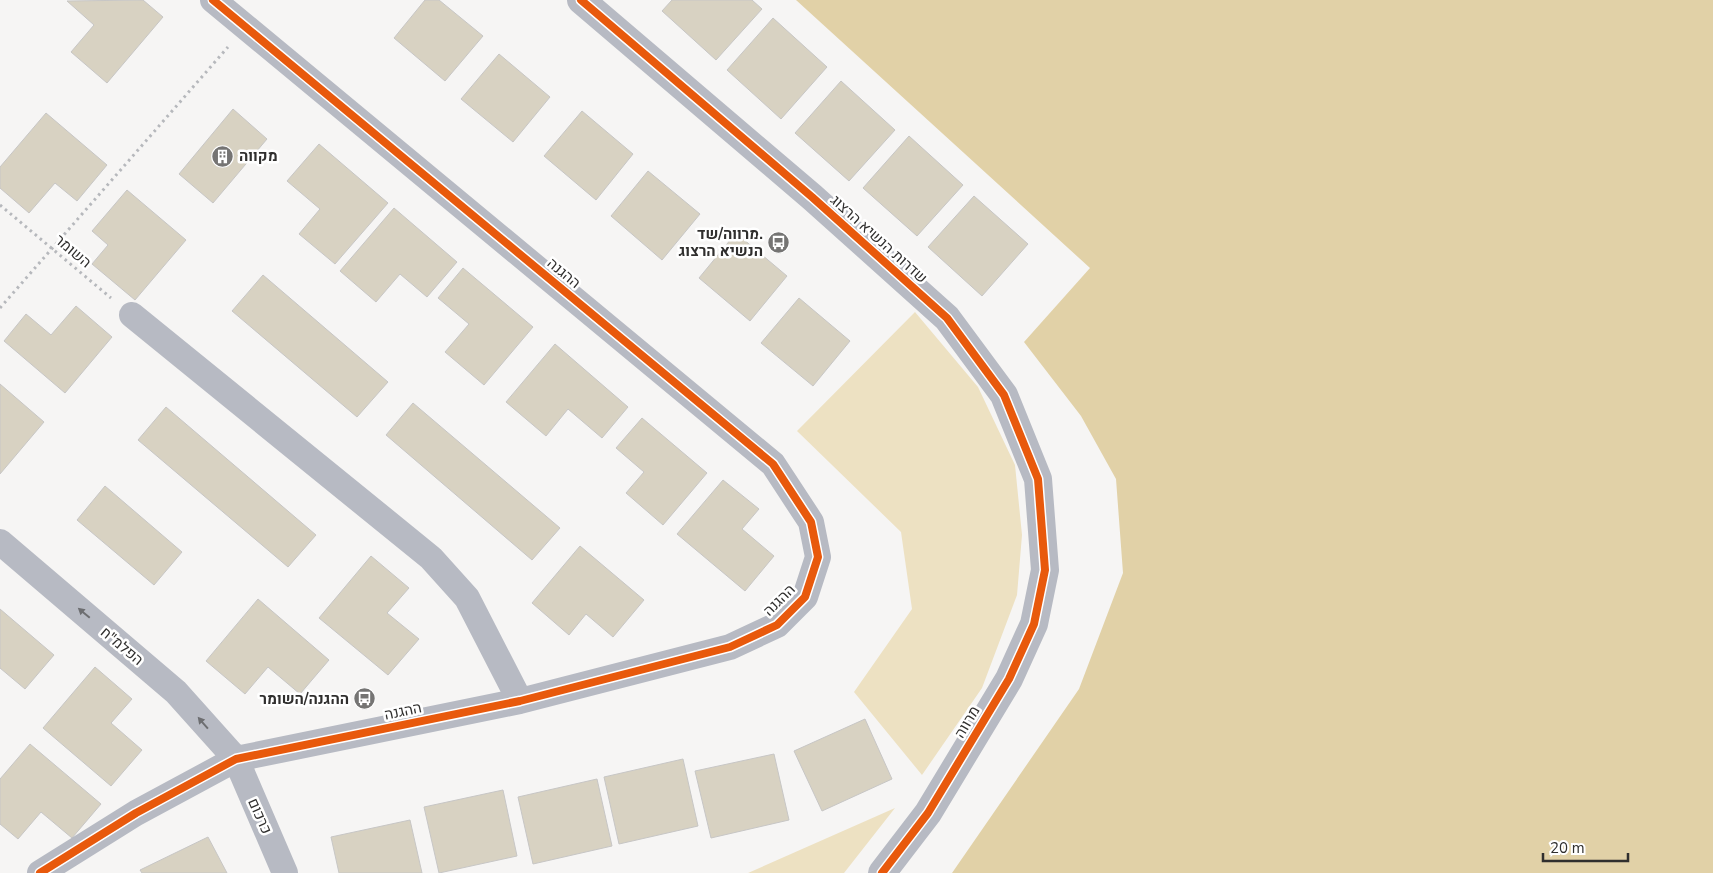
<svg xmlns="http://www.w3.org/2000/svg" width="1713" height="873" font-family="'Nunito Sans',Heebo,sans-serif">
	<rect width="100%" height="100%" fill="#f6f5f4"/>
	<!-- green -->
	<path fill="#ede1c2" d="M915,312l63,75 37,78 7,70 -5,60 -35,93 -60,87 -68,-83 58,-83 -11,-77 -104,-101z
		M895,808l-51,65h-96z"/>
	<!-- forest -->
	<path fill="#e1d1a7" d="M796,0h917v873h-761l127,-184 44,-116 -7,-94 -35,-63 -57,-74 66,-74z"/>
	<!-- building -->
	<path fill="#d8d2c2" stroke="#c7c6c5" d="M143,0l20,17 -56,66 -36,-31 23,-27 -27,-24z
		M425,0h14l44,36 -38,45 -51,-43z
		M672,0h80l10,9 -46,51 -54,-49z
		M773,18l54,49 -46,52 -54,-49z
		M499,54l51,43 -37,45 -52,-43z
		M841,81l54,49 -46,51 -54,-48z
		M233,109l34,30 -54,64 -34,-29z
		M582,111l51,43 -37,46 -52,-44z
		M46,113l61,52 -30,36 -22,-18 -26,30 -29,-25v-21z
		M909,136l54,49 -46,51 -54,-48z
		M319,144l69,59 -53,61 -36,-30 21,-25 -33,-28z
		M648,171l52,43 -38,46 -51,-44z
		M127,190l59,50 -51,60 -43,-36 16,-19 -16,-14z
		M974,196l54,48 -46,52 -54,-49z
		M394,208l63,54 -30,35 -27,-23 -24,28 -36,-31z
		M736,233l51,43 -37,45 -51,-43z
		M463,268l70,59 -49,58 -39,-33 24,-28 -31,-26z
		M263,275l125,107 -31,35 -125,-106z
		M799,298l51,43 -37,45 -52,-43z
		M76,306l36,31 -47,56 -61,-52 22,-27 25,21z
		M555,344l73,63 -26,31 -34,-29 -22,27 -40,-34z
		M0,384l44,38 -44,52z
		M413,403l147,125 -28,32 -146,-125z
		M166,407l150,128 -28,32 -150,-127z
		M642,418l65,55 -44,52 -37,-32 18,-21 -28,-24z
		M723,480l36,29 -17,20 32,27 -29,35 -68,-57z
		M105,486l77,66 -28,33 -77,-65z
		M580,546l64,54 -31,37 -27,-23 -17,21 -37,-32z
		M371,556l38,32 -22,25 32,26 -31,36 -69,-57z
		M258,599l71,61 -29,34 -32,-27 -23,27 -39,-33z
		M0,609l54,46 -29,34 -25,-21z
		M95,667l37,32 -21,24 31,27 -31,36 -68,-58z
		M865,719l27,60 -70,32 -28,-60z
		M30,744l71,60 -29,34 -31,-26 -23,27 -18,-15v-45z
		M774,754l15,66 -78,18 -16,-67z
		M683,759l15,67 -79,18 -15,-67z
		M597,779l15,67 -79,18 -15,-67z
		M503,790l14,66 -78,17 -15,-66z
		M410,820l12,53h-83l-8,-36z
		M208,837l19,36h-85l-2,-3z"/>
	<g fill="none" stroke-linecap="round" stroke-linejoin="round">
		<!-- path -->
		<path stroke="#b6b8bc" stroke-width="3" stroke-dasharray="2.5 4" stroke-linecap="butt" d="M0,205l111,93
			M0,308l228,-261"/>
		<!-- minor -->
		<path stroke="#b7bac3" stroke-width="26" d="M132,315l299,243 36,40 53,103
			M0,542l176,150 60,67 49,114
			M40,873l96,-60 100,-54 284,-58 210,-54 47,-22 28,-28 13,-40 -7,-35 -38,-58 -560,-464"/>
		<!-- tertiary -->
		<path stroke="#b7bac3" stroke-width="28" d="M581,0l231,197 135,121 57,77 34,84 7,91 -11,54 -25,55 -81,134 -46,60"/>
		<defs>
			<path id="cycleway" d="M581,0l231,197 135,121 57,77 34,84 7,91 -11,54 -25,55 -81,134 -46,60
				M40,873l96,-60 100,-54 284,-58 210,-54 47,-22 28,-28 13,-40 -7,-35 -38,-58 -560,-464"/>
		</defs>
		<!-- cycleway casing -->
		<use href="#cycleway" stroke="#fff" stroke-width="11"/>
		<!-- cycleway -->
		<use href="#cycleway" stroke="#e8590c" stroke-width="8"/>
	</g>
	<!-- one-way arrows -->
	<defs><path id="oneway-solid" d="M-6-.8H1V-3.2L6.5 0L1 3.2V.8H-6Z" transform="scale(1.25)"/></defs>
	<g fill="#6d6e71">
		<use href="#oneway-solid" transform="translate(84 613) rotate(-140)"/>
		<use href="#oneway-solid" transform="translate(203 723) rotate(-131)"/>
	</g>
	<!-- icons -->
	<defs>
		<symbol id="building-disc" viewBox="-11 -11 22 22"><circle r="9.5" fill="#757473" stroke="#fff"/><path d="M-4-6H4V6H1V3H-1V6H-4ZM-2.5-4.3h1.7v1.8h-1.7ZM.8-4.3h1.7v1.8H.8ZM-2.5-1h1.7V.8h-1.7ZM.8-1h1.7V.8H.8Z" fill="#fff"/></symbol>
		<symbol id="bus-disc" viewBox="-11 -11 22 22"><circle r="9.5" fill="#757473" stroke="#fff"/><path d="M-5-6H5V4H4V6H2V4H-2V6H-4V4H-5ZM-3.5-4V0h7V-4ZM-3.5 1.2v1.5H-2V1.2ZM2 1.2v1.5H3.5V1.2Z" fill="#fff"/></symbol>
	</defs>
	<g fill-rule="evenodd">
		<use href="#building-disc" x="210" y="144" width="25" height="25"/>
		<use href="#bus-disc" x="766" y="230" width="25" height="25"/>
		<use href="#bus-disc" x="352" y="686" width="25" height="25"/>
	</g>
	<g text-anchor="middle" stroke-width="5" stroke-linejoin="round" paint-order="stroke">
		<!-- poi labels -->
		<g font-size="15" font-weight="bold" fill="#302f2e" stroke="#fff" text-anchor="end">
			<text x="239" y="161" text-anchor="start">מקווה</text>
			<text x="763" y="239">מרווה/שד.<tspan x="763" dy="17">הנשיא הרצוג</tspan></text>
			<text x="349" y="704">ההגנה/השומר</text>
		</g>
		<!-- street labels -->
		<g font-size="15" fill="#302f2e" stroke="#fff">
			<text transform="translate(879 239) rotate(42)" y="5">שדרות הנשיא הרצוג</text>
			<text transform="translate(73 251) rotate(40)" y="5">השומר</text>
			<text transform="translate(564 273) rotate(40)" y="5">ההגנה</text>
			<text transform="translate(779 600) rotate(-45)" y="5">ההגנה</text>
			<text transform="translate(122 646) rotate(40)" y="5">הפלמ"ח</text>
			<text transform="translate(403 711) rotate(-12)" y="5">ההגנה</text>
			<text transform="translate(967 722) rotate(-59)" y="5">מרווה</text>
			<text transform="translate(260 816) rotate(66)" y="5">כרכום</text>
		</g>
	</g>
	<!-- scale -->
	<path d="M1543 853v8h85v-8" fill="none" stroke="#302f2e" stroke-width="2.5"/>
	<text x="1550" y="853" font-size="15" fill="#302f2e" stroke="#ffffff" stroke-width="4" paint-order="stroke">20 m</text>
</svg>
